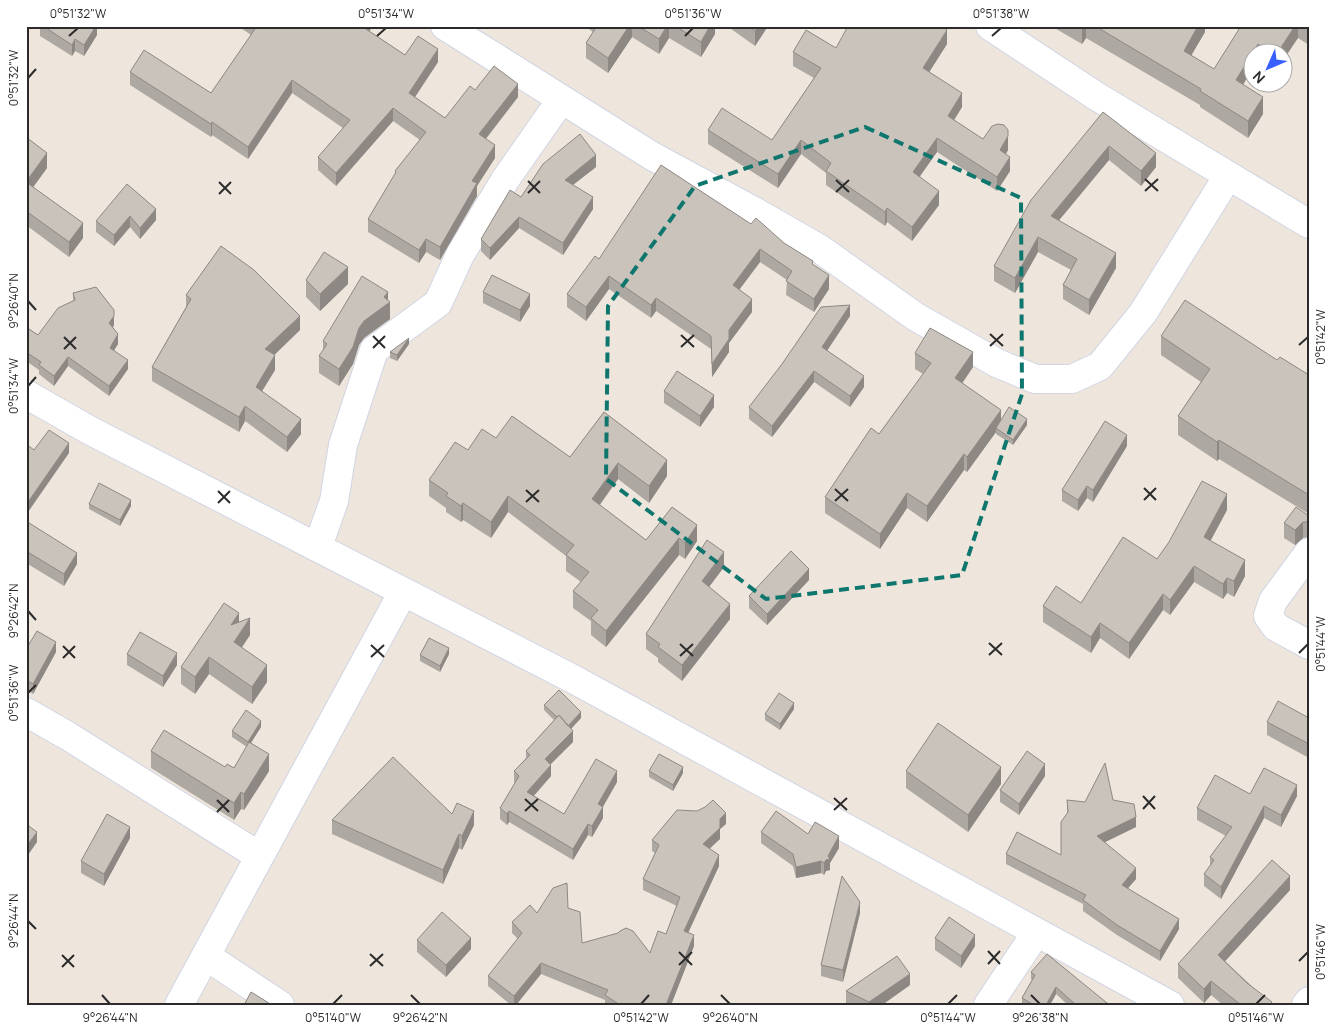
<svg xmlns="http://www.w3.org/2000/svg" width="1335" height="1031" font-family="Manrope,sans-serif">
	<rect width="100%" height="100%" fill="#eee6dc"/>
	<g fill="none" stroke-linecap="round" stroke-linejoin="round">
		<defs>
			<path id="minor" d="M445,26l207,130 100,54 68,39 96,68 81,46 38,16h37l28,-13 43,-53 85,-137
				M990,26l106,70 213,128
				M26,394l63,36 486,250 595,325
				M318,546l16,-45 9,-56 31,-95 64,-47 22,-48 45,-75 56,-80
				M1309,552l-36,49 -5,15 8,11 33,18
				M26,712l42,24 191,120
				M206,956l74,49
				M179,1005l224,-413
				M988,1005l48,-72
				M1306,1005l3,-4"/>
		</defs>
		<!-- minor casing -->
		<use href="#minor" stroke="#d1d5e4" stroke-width="30"/>
		<!-- minor -->
		<use href="#minor" stroke="#fff" stroke-width="28"/>
	</g>
	<!-- wall -->
	<path fill="#ada8a1" d="M40,26h57v9l-13,21 -9,-5 -3,5 -32,-20z
		M238,26h135l-4,5 36,24 33,7 -23,35 30,21 30,-28 43,7 -32,42 9,19 -18,28v10l-37,64 -14,-8 -7,11 -51,-31v-13l27,-45v-3l25,-31 -27,-19 -57,65 -18,-16v-13l25,-29 -51,-35 -44,66 -36,-24 -1,2 -81,-52v-13l81,21 40,-58z
		M585,26h130v8l-14,23 -32,-19 -10,16 -27,-17 -24,36 -22,-15v-15l7,-11z
		M727,26h41l-13,20z
		M1051,26h154v6l-14,23 23,14 27,-43h68v19l-11,-7 -16,14h-30v18l-9,14 20,30 -15,24 -48,-31v-2l-114,-67 -4,6z
		M947,44l-18,28 33,35 -8,13 29,19 25,11 -2,4 4,17 -13,20 -60,-39 -17,24 19,29 -27,36 -25,-19 -2,4 -59,-41v-12l-25,-19 -23,34 -70,-44v-14l64,10 42,-62 -21,-12v-14l43,-4z
		M1103,112l53,55 -15,19 -32,-26 -50,60 57,48 -27,47 -26,-16v-14l8,-15 -33,-18 -23,41 -21,-12v-15z
		M26,137l21,31 -14,19 50,51 -14,19 -43,-32z
		M596,167l-23,18 20,24 -30,46 -44,-27 -29,32 -9,-9v-12l40,-42z
		M156,209v11l-16,19 -10,-12 -16,19 -18,-14v-11z
		M751,224l33,19 29,22 16,24 -15,23 -28,-17 1,-15 -27,-18 -21,28 13,22 -23,31v9l-17,25 -1,-28 -55,-38 -5,7 -42,-29 -23,32 -19,-14v-13l32,-35z
		M306,280l42,4 -28,27 -14,-14z
		M483,292l47,14 -10,16 -37,-19z
		M73,293l41,32 -1,2 5,17 -4,6 14,19 -19,27 -41,-30 -14,20 -15,-12v-4l-13,-9v-34l12,8 35,-34z
		M186,295l114,35 -26,25 1,15 -13,21 39,43 -14,18 -42,-31 -6,11 -87,-51v-14l34,-60z
		M388,300l2,19 -26,19 -5,7 -6,19 -14,22 -20,-13v-17l4,-5v-10z
		M850,316l-23,35 37,36 -14,20 -36,-25 -42,55 -23,-18v-12z
		M1161,336l116,24 32,15v139l-90,-55 -2,2 -39,-26v-19l23,-34 -40,-27z
		M409,344l-12,17 -7,-3v-6z
		M915,353l58,14 -11,16 39,38 26,4 -14,20 -17,-11v-2l-29,40 -3,-2 -37,52 -20,-14 -27,41 -55,-36v-16l54,-63 44,-60 -8,-5z
		M664,391l50,16 -14,20 -36,-24z
		M604,412l63,64 -18,27 -31,-24 -18,26 46,35 26,-33 25,34 -12,18 -6,-4 -73,92 -15,-12v-14l-18,-13v-17l8,-9 -15,-11v-15l-58,-44 -17,26 -28,-18 -2,2 -15,-10v-4l-17,-12v-16l39,-30 28,-12 74,19z
		M1127,446l-34,56 -6,-4 -9,13 -16,-10v-11z
		M89,504l42,2 -11,20 -31,-17z
		M1227,510l-17,31 35,35 -11,21 -7,-4 -4,6 -29,-17 -24,33 -7,-5 -34,49 -29,-21 -9,15 -48,-31v-16l38,-3 76,-44z
		M1309,516v21l-6,1 -8,7 -11,-7v-15z
		M26,521l51,43 -13,22 -38,-23z
		M724,567l-15,20 21,32 -48,62 -24,-19v-4l-12,-9v-15z
		M809,580l-42,45 -18,-17v-12z
		M239,622l11,13 -8,12 25,35 -15,22 -43,-30 -14,20 -14,-10v-17z
		M26,649l30,3 -23,42 -7,-5z
		M127,654l50,11 -14,22 -36,-22z
		M449,654l-9,18 -20,-11v-6z
		M544,705l37,13 -10,11 2,13 -23,22 1,12 -17,20 30,18 53,-32 -14,25v11l-11,19 -4,-2 -15,25 -64,-38 -2,3 -7,-6v-11l15,-25 -1,-1v-11l12,-13v-7l28,-31 -10,-10z
		M794,709l-14,21 -15,-10v-6z
		M1309,718v40l-42,-23v-13z
		M261,727l-11,16 19,28 -25,39 -3,-1 -7,11 -83,-52v-17l74,16 9,1 13,-21 -15,-10v-6z
		M649,771l34,2 -10,18 -24,-14z
		M906,771l95,13 -33,48 -62,-44z
		M1045,776l-26,39 -19,-13v-12z
		M1250,794l47,2 -16,31 -17,-9 -43,81 -17,-13v-12l6,-8v-9l16,-21 -29,-16v-12z
		M1067,800l18,2 28,-2 23,27 -31,15 31,37 -8,9 51,41 -19,32 -43,-26 -34,-24v-7l-77,-40v-10l55,1 6,-41z
		M452,814l22,11 -12,25 -3,-2 -16,36 -111,-50v-14z
		M726,824l-6,5v10l-11,9 10,18 -31,66 6,14 -23,59h-66v-5l-64,-26 -25,31h-5l-23,-19v-10l30,-37 -6,-6v-11l25,-9 31,-5 14,35 68,10 16,-19 11,-28 -34,-16v-11l12,-26 -3,-2v-11z
		M761,832l47,2 31,14 -9,15v7l-4,1 -2,4 -3,-2 -25,5 -3,-12 -32,-23z
		M130,838l-26,48 -23,-13v-12z
		M1290,890l-65,71 47,44h-49l-12,-10 -7,8 -26,-25v-14z
		M860,913l-17,69 -22,-6v-11z
		M935,938l40,8 -14,22 -26,-18z
		M417,940l54,9 -25,28 -29,-25z
		M1031,972l79,33h-42l-12,-11 -6,11h-28v-7l10,-18 -1,-1z
		M910,985l-28,20h-32l-4,-2v-12z"/>
	<!-- shaded-wall -->
	<path fill="#8d8883" d="M96,26h1v9l-13,21v-11z
		M364,26h9l-10,14v-13z
		M629,26h3v11l-24,36v-15z
		M667,26h2v12l-10,16v-15z
		M710,26h5v8l-14,23v-15z
		M758,26h10l-13,20v-15z
		M1083,26h3v12l-4,6v-16z
		M1198,26h7v6l-21,36v-17z
		M1295,26h3v12l-16,24v-10h-4z
		M947,30v14l-24,38v-14z
		M75,39v12l-3,5v-11z
		M1258,44v8h-5z
		M438,49v13l-29,44v-13z
		M1252,53v17l-16,26v-16z
		M292,80v13l-44,66v-12z
		M518,84v13l-39,50v-13z
		M962,93v14l-14,23v-14z
		M1263,97v17l-15,24v-17z
		M393,108v13l-57,65v-13z
		M212,122v13l-1,2v-13z
		M1008,136v14l-8,14v-14z
		M937,138v14l-24,34v-14z
		M801,140v14l-23,34v-14z
		M495,145v13l-18,28v10l-37,64v-13l32,-66z
		M1109,146v14l-58,70v-14z
		M47,153v15l-21,29v-15z
		M1156,153v14l-15,19v-15z
		M596,155v12l-31,24v-11z
		M1010,157v14l-13,20v-14z
		M939,191v14l-27,36v-14z
		M593,197v12l-30,46v-12z
		M887,208v14l-2,4v-14z
		M156,209v11l-16,19v-11z
		M130,216v11l-16,19v-11z
		M519,217v11l-29,32v-12z
		M83,223v15l-14,19v-15z
		M1038,237v15l-23,41v-15z
		M426,239v13l-7,11v-13z
		M760,249v13l-27,36v-13z
		M1116,253v15l-27,47v-15z
		M348,267v17l-28,27v-17z
		M829,275v14l-15,23v-13z
		M609,276v13l-23,32v-14z
		M388,292v12l2,-2v17l-26,19 -5,7 -6,19 -14,22v-17l20,-41 25,-31z
		M530,294v12l-10,16v-12z
		M656,298v13l-5,7v-13z
		M752,299v13l-23,31v-13z
		M850,305v11l-28,42v-11z
		M114,316v9l-5,7v-9z
		M300,316v14l-35,34v-15z
		M118,334v10l-8,13v-9z
		M409,338v6l-12,17v-6z
		M729,339v13l-17,25v-13z
		M973,352v15l-18,27v-16z
		M275,355v15l-19,31v-14z
		M68,357v9l-14,20v-10z
		M128,360v9l-19,27v-10z
		M814,371v11l-42,55v-11z
		M864,376v11l-14,20v-11z
		M714,395v12l-14,20v-11z
		M245,406v15l-6,11v-15z
		M1001,410v16l-5,2v4l-29,40v-15z
		M301,419v15l-14,18v-15z
		M1027,419v6l-14,20v-5z
		M1127,435v11l-34,56v-12z
		M1219,440v19l-2,2v-19z
		M69,443v10l-43,62v-10z
		M964,454v16l-37,52v-16z
		M667,460v16l-18,27v-17z
		M618,463v16l-26,36v-16z
		M1087,486v12l-9,13v-11z
		M907,493v15l-27,41v-15z
		M1227,494v16l-23,43v-16z
		M508,496v16l-17,26v-16z
		M131,500v6l-11,20v-6z
		M463,503v17l-2,2v-16z
		M1303,522v16l-8,7v-15z
		M697,525v16l-12,18v-16z
		M679,538v17l-73,92v-16z
		M724,552v15l-22,29v-15z
		M77,553v11l-13,22v-12z
		M1245,560v16l-11,21v-16z
		M1194,566v16l-24,33v-15z
		M809,569v11l-42,45v-11z
		M1227,578v15l-4,6v-15z
		M1163,594v16l-34,49v-16z
		M730,604v15l-48,62v-16z
		M239,613v17l-8,-5z
		M250,618v17l-16,24v-17z
		M1100,623v15l-9,15v-16z
		M56,642v10l-23,42v-10z
		M449,648v6l-9,18v-6z
		M177,653v12l-14,22v-11z
		M209,657v17l-14,20v-17z
		M267,665v17l-15,22v-17z
		M794,703v6l-14,21v-6z
		M581,712v6l-13,14v-6z
		M261,721v6l-13,21v-6z
		M573,731v11l-28,28v-11z
		M269,754v17l-25,39v-16z
		M1045,764v12l-26,39v-11z
		M551,765v11l-24,27v-11z
		M683,767v6l-10,18v-6z
		M1001,767v17l-33,48v-17z
		M617,771v11l-19,33v-11z
		M1297,785v11l-16,31v-12z
		M241,792v17l-7,11v-17z
		M1264,806v12l-43,81v-12z
		M603,807v11l-11,19v-11z
		M474,811v14l-12,25v-14z
		M509,811v11l-2,3v-11z
		M726,813v11l-6,5v10l-17,16v-11l17,-25z
		M1136,817v10l-39,19v-10z
		M588,824v11l-15,25v-11z
		M130,827v11l-26,48v-12z
		M37,832v10l-11,16v-11z
		M459,834v14l-16,36v-14z
		M839,836v12l-9,15v7l-4,1 -2,4v-12z
		M719,855v11l-35,76v-11z
		M821,861v12l-25,5v-11z
		M1136,868v11l-14,16v-10z
		M1290,876v14l-72,79v-14z
		M28,895v10l-2,2v-10z
		M860,902v11l-17,69v-12z
		M1179,919v10l-19,32v-10z
		M694,935v11l-23,59h-5z
		M975,935v11l-14,22v-12z
		M471,938v11l-25,28v-12z
		M541,963v11l-25,31h-2v-9z
		M910,974v11l-28,20h-13v-3z
		M1211,981v14l-7,8v-14z
		M1056,987v7l-6,11h-4z"/>
	<!-- building -->
	<path fill="#c9c3bb" stroke="#8d8883" d="M43,26h53l-12,19 -9,-6 -3,6z
		M257,26h107l-1,1 42,28 13,-19 20,13 -29,44 36,25 25,-32 5,4 19,-24 24,18 -39,50 16,11 -23,36 5,2 -37,64 -14,-8 -7,11 -51,-31 28,-47 -1,-1 31,-39 -33,-24 -57,65 -18,-16 32,-37 -58,-40 -44,67 -36,-25 -1,2 -81,-52 14,-22 67,43z
		M597,26h32l-21,32 -22,-15z
		M638,26h29l-8,13z
		M675,26h35l-9,16z
		M749,26h9l-3,5z
		M848,26h94l5,4 -24,38 39,25 -14,23 35,23 9,-13 6,-2 6,1 4,5v6l-8,14 10,7 -13,20 -60,-39 -24,34 26,19 -27,36 -25,-19 -2,4 -59,-41 5,-8 -30,-23 -23,34 -70,-44 14,-22 50,32 49,-72 -28,-16 13,-22 30,18z
		M1095,26h103l-14,25 30,18 27,-43h54l-17,26h-7l-13,-8 -22,36 27,17 -15,24 -48,-30 1,-2z
		M1103,112l53,41 -15,18 -32,-25 -58,70 65,37 -27,47 -26,-15 14,-26 -39,-22 -23,41 -21,-12 37,-66z
		M580,134l16,21 -31,25 28,17 -30,46 -44,-26 -29,31 -9,-9 29,-49 11,7 22,-33z
		M26,137l21,16 -21,29 57,41 -14,19 -43,-31z
		M661,165l90,59 5,-6 28,25 29,18 -1,3 17,11 -15,24 -28,-18 6,-10 -32,-22 -27,36 19,14 -23,31v9l-17,25 -1,-28 -55,-38 -5,7 -42,-29 -23,31 -19,-13 28,-38 4,3z
		M127,184l29,25 -16,19 -10,-12 -16,19 -18,-14z
		M221,246l33,24 46,46 -35,33 10,6 -19,32 45,32 -14,18 -42,-31 -6,11 -87,-50 39,-68 -5,-4z
		M324,252l24,15 -28,27 -14,-14z
		M492,275l38,19 -10,16 -37,-18z
		M362,276l26,16 -4,5 6,5 -26,19 -5,7 -6,19 -14,22 -20,-13 8,-12 -4,-3z
		M96,287l18,23v6l-5,7 9,11 -8,14 18,12 -19,26 -41,-29 -14,19 -15,-11 2,-3 -15,-10v-25l12,8 20,-27 17,-8 -2,-7z
		M1185,300l92,60 3,-3 29,18v120l-90,-55 -2,2 -39,-26 32,-47 -49,-33z
		M850,305l-28,42 42,29 -14,20 -36,-25 -42,55 -23,-19 33,-43 39,-57z
		M930,328l43,24 -18,26 46,32 -34,47 -3,-3 -37,52 -20,-13 -27,41 -55,-37 46,-69 8,6 52,-71 -16,-10z
		M409,338l-12,17 -7,-3z
		M677,371l37,24 -14,21 -36,-25z
		M1009,407l18,12 -14,21 -17,-12z
		M604,412l63,48 -18,26 -31,-23 -26,36 54,41 26,-33 25,18 -12,18 -6,-5 -73,93 -15,-13 7,-8 -25,-19 16,-19 -23,-17 8,-10 -66,-49 -17,26 -28,-19 -2,3 -15,-10 2,-3 -19,-13 26,-38 13,8 14,-21 14,9 16,-22 58,41z
		M1105,421l22,14 -34,55 -6,-4 -9,14 -16,-10z
		M49,430l20,13 -43,62v-61l8,6z
		M1202,481l25,13 -23,43 41,23 -11,21 -7,-3 -4,6 -29,-18 -24,34 -7,-6 -34,49 -29,-20 -9,14 -48,-31 13,-20 25,17 42,-66 34,22 12,-17z
		M99,483l32,17 -11,20 -31,-16z
		M1296,507l13,9v6h-6l-8,8 -11,-7z
		M26,521l51,32 -13,21 -38,-23z
		M707,540l17,12 -22,29 28,23 -48,61 -24,-18 2,-3 -14,-10z
		M791,551l18,18 -42,45 -18,-18z
		M224,603l15,10 -8,12 19,-7 -16,24 33,23 -15,22 -43,-30 -14,20 -14,-10z
		M37,631l19,11 -23,42 -7,-4v-31z
		M140,632l37,21 -14,23 -36,-22z
		M429,638l20,10 -9,18 -20,-11z
		M559,690l22,22 -13,14 -9,-11 -2,2 -13,-12z
		M779,693l15,10 -14,21 -15,-10z
		M1278,701l31,17v26l-42,-22z
		M246,710l15,11 -13,21 -16,-11z
		M559,715l14,16 -28,28 6,6 -24,27 37,22 32,-55 21,12 -19,33 5,3 -11,19 -4,-2 -15,25 -64,-38 -2,3 -7,-6 19,-32 -5,-5 16,-16 -4,-4z
		M938,723l63,44 -33,48 -62,-44z
		M164,730l61,37 2,-3 7,4 15,-26 20,12 -25,40 -3,-2 -7,11 -83,-52z
		M1027,751l18,13 -26,40 -19,-14z
		M659,754l24,13 -10,18 -24,-14z
		M393,757l59,57 5,-11 17,8 -12,25 -3,-2 -16,36 -111,-50z
		M1105,763l8,37 21,4 2,13 -39,19 39,32 -14,17 57,34 -19,32 -43,-26 -34,-25 3,-5 -80,-41 11,-22 44,23v-33l7,-10 -1,-12 18,2z
		M1264,768l33,17 -16,30 -17,-9 -43,81 -17,-13 10,-14 -4,-3 22,-30 -35,-19 18,-33 35,19z
		M713,800l13,13 -6,6v9l-17,16 16,11 -35,76 10,4 -28,70h-46l-15,-10 3,-5 -67,-27 -27,33 -26,-20 34,-43 -10,-11 18,-17 7,8 16,-25 14,-5 1,25 12,4 2,31 36,-10 2,-2 6,-3 7,3 17,22 8,-22 8,3 14,-37 -37,-18 16,-34 -7,-5 25,-30 20,1 8,-4z
		M776,811l32,23 7,-12 24,14 -11,20 2,3 -4,1 -2,3 -3,-2 -25,6 -3,-13 -32,-22z
		M107,814l23,13 -26,47 -23,-13z
		M26,824l11,8 -11,15z
		M1272,860l18,16 -72,79 29,28 25,19 -2,3h-29l-30,-24 -7,8 -26,-25z
		M842,876l18,26 -17,68 -22,-5z
		M26,886l1,2 1,7 -2,2z
		M442,912l29,26 -25,27 -29,-25z
		M949,917l26,18 -14,21 -26,-18z
		M1047,954l60,49 3,2h-34l-20,-18 -10,18h-12l-12,-7 13,-23 -4,-3z
		M897,956l13,18 -41,28 -23,-11z
		M251,992l21,13h-28z"/>
	<!-- marked area -->
	<path fill="none" stroke="#0f766e" stroke-width="4" stroke-dasharray="10 6" stroke-linejoin="round" d="M865,127l156,71 1,196 -60,181 -196,24 -160,-120 2,-173 87,-120z"/>
	<!-- ticks -->
	<path fill="none" stroke="#2b2b2b" stroke-width="2" d="M69,36l9,-8M377,36l9,-8M685,36l8,-8M992,36l9,-8M28,78l8,-9M1145,179l13,12M836,180l13,12M528,181l12,12M219,182l12,12M1145,191l13,-12M836,192l13,-12M528,193l12,-12M219,194l12,-12M28,301l8,9M990,334l13,12M681,335l13,12M373,336l12,12M64,337l12,12M1299,345l9,-8M990,346l13,-12M681,347l13,-12M373,348l12,-12M64,349l12,-12M28,386l8,-9M1144,488l12,12M835,489l13,12M526,490l13,12M218,491l12,12M1144,500l12,-12M835,501l13,-12M526,502l13,-12M218,503l12,-12M28,611l8,9M989,643l13,12M680,644l13,12M371,645l13,12M63,646l12,12M1299,653l9,-9M989,655l13,-12M680,656l13,-12M371,657l13,-12M63,658l12,-12M28,693l8,-8M1143,796l12,13M834,798l13,12M525,799l13,12M217,800l12,12M1143,809l12,-13M834,810l13,-12M525,811l13,-12M217,812l12,-12M28,921l8,8M988,951l12,13M679,952l13,13M370,954l13,12M62,955l12,12M1299,961l9,-9M988,964l12,-13M679,965l13,-13M370,966l13,-12M62,967l12,-12M102,995l8,9M411,995l9,9M721,995l9,9M1031,995l9,9M333,1004l9,-9M641,1004l8,-9M948,1004l9,-9M1256,1004l9,-9"/>
	<!-- border -->
	<rect width="1335" height="1031" fill="none" stroke="#ffffff" stroke-width="55"/>
	<!-- north arrow -->
	<g transform="translate(1268 68) rotate(225)"><circle r="24" fill="#ffffff" stroke="#aaaaaa"/>
	<path d="M0-4L9 19L0 12L-9 19Z" fill="#375fff"/>
	<text y="-8" font-size="14" font-weight="bold" text-anchor="middle" fill="#2b2b2b">N</text>
	</g>
	<rect x="28" y="28" width="1280" height="976" fill="none" stroke="#2b2b2b" stroke-width="2"/>
	<g font-size="12" text-anchor="middle" fill="#2b2b2b">
		<text x="78" y="18">0°51'32"W</text>
		<text x="386" y="18">0°51'34"W</text>
		<text x="693" y="18">0°51'36"W</text>
		<text x="1001" y="18">0°51'38"W</text>
		<text transform="translate(14 78) rotate(-90)" y="4">0°51'32"W</text>
		<text transform="translate(14 301) rotate(-90)" y="4">9°26'40"N</text>
		<text transform="translate(1321 337) rotate(-90)" y="4">0°51'42"W</text>
		<text transform="translate(14 386) rotate(-90)" y="4">0°51'34"W</text>
		<text transform="translate(14 611) rotate(-90)" y="4">9°26'42"N</text>
		<text transform="translate(1321 644) rotate(-90)" y="4">0°51'44"W</text>
		<text transform="translate(14 693) rotate(-90)" y="4">0°51'36"W</text>
		<text transform="translate(14 921) rotate(-90)" y="4">9°26'44"N</text>
		<text transform="translate(1321 952) rotate(-90)" y="4">0°51'46"W</text>
		<text x="110" y="1022">9°26'44"N</text>
		<text x="333" y="1022">0°51'40"W</text>
		<text x="420" y="1022">9°26'42"N</text>
		<text x="641" y="1022">0°51'42"W</text>
		<text x="730" y="1022">9°26'40"N</text>
		<text x="948" y="1022">0°51'44"W</text>
		<text x="1040" y="1022">9°26'38"N</text>
		<text x="1256" y="1022">0°51'46"W</text>
	</g>
</svg>
